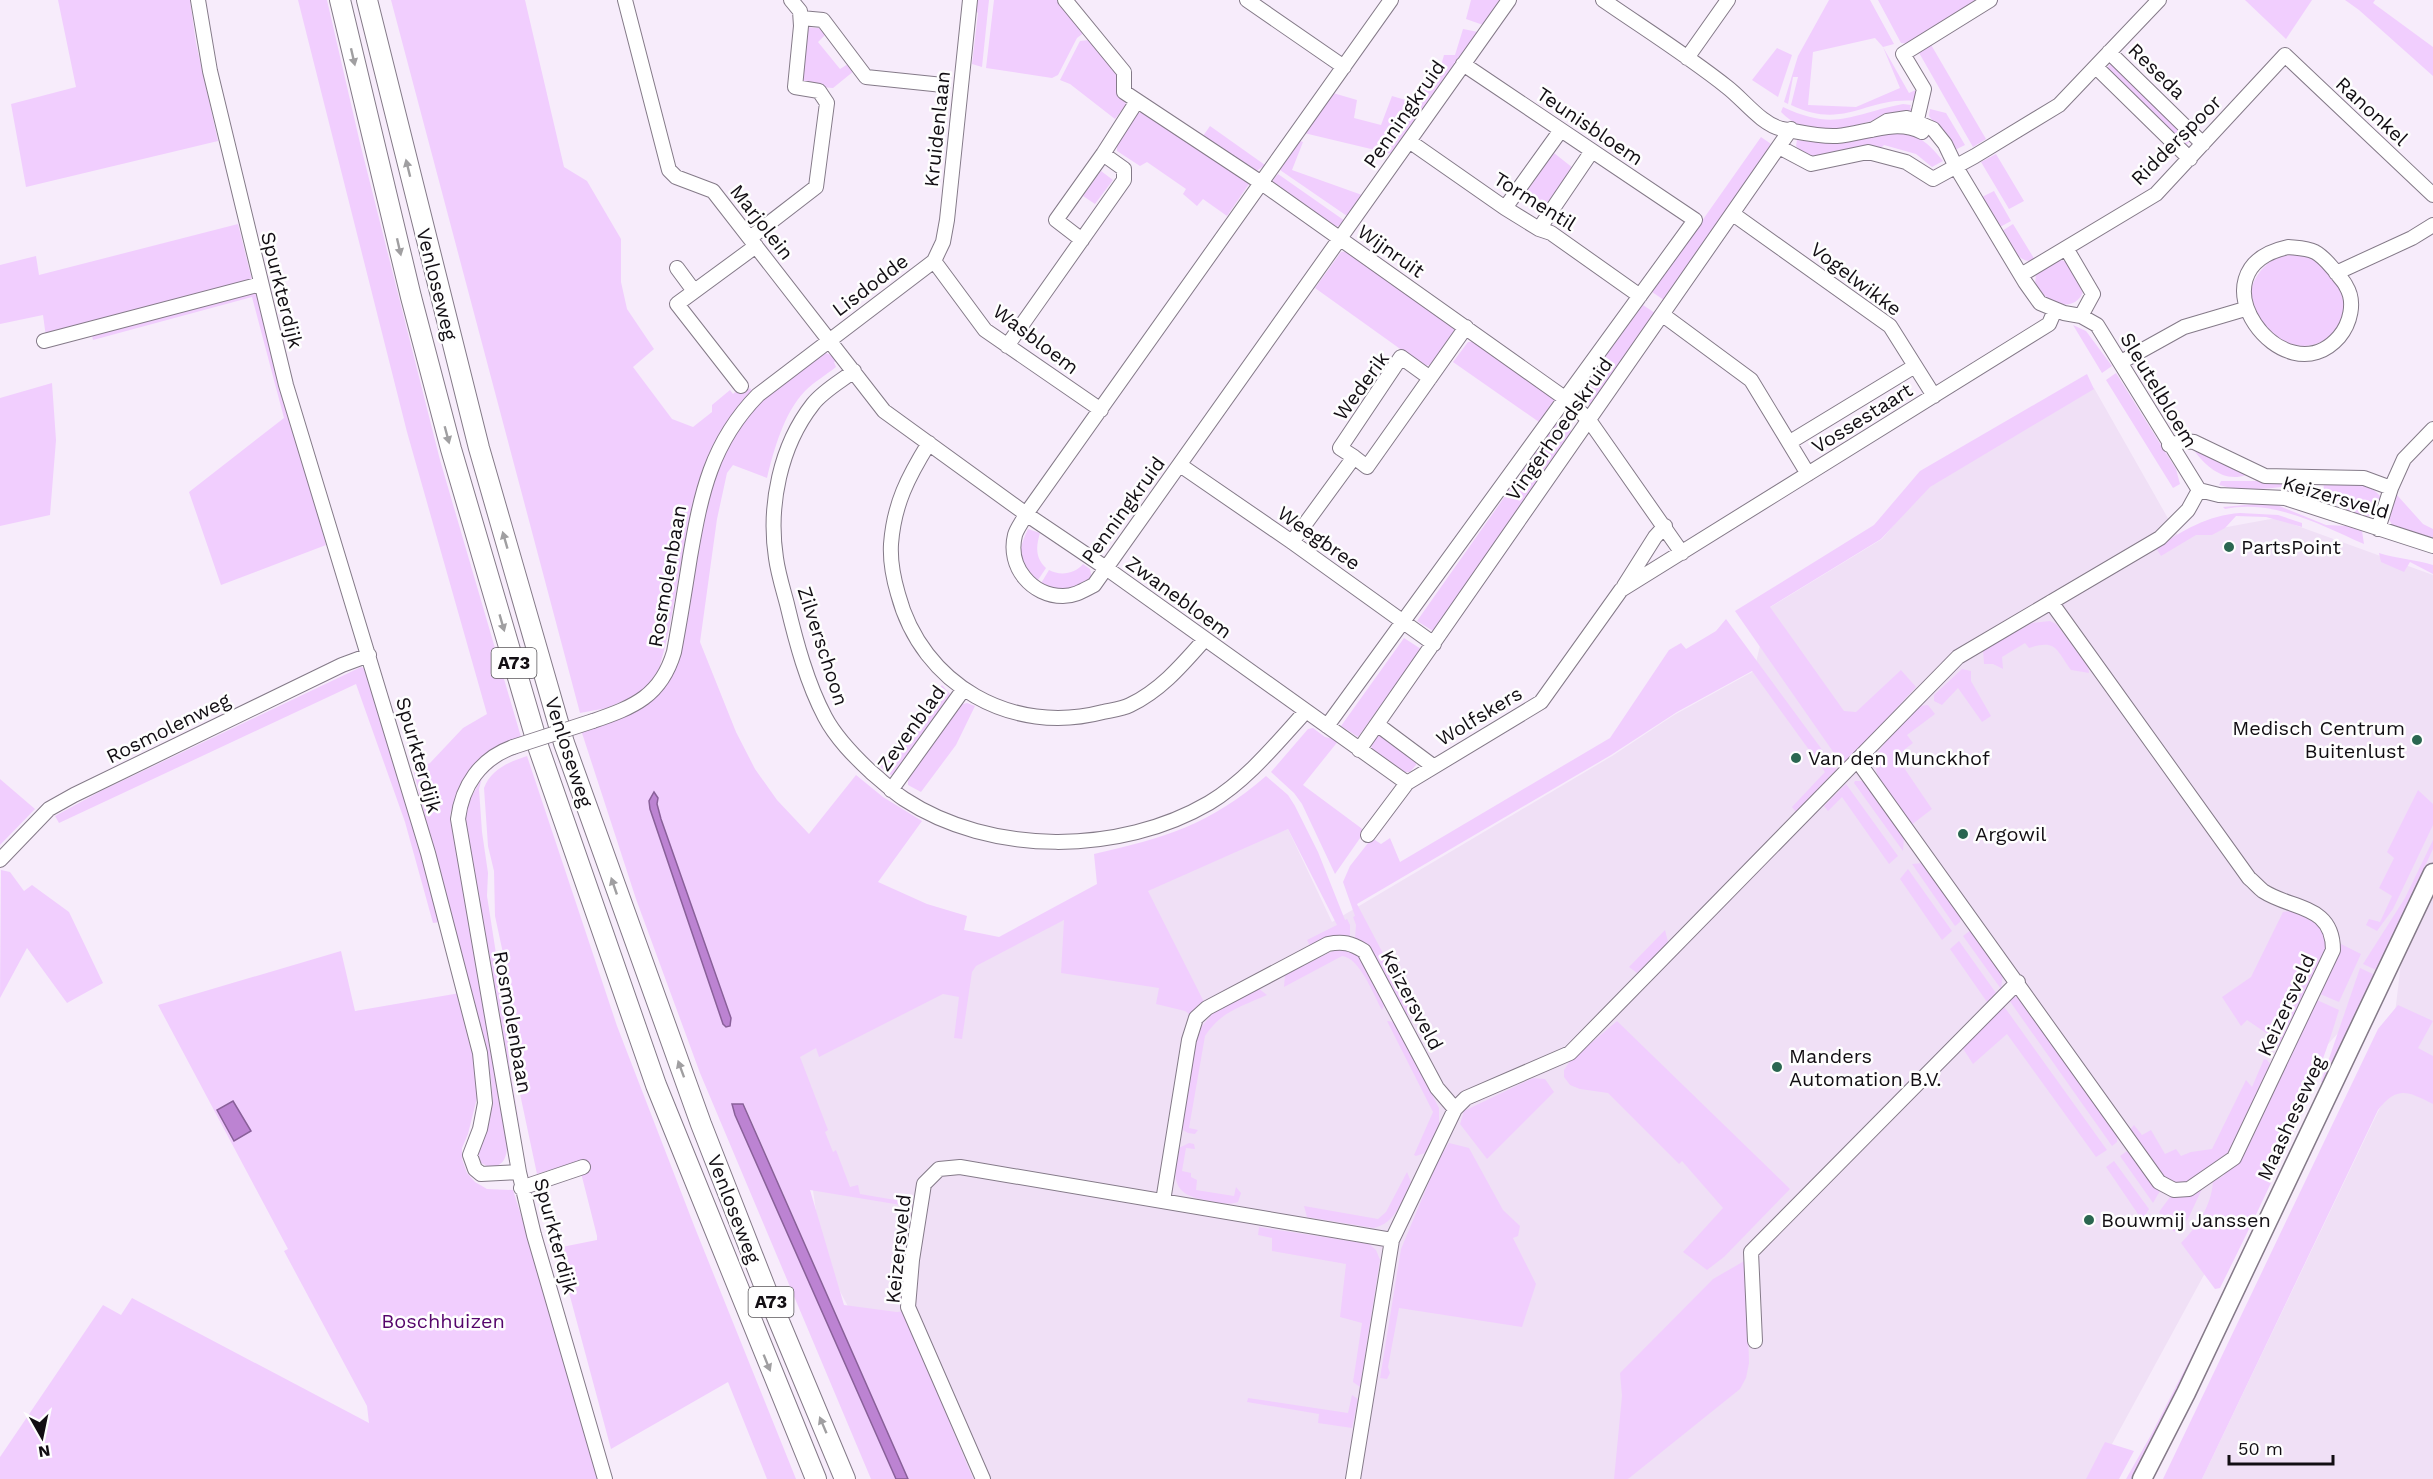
<svg xmlns="http://www.w3.org/2000/svg" width="2433" height="1479" font-family="'Work Sans',sans-serif">
	<rect width="100%" height="100%" fill="#f7ecfb"/>
	<!-- built -->
	<path fill="#f0e0f6" d="M2094,388l84,148 98,-18 157,57v904h-231l183,-382 16,-134 -97,108 -99,202 -112,206h-1154l-116,-220 -29,-199 157,-100 337,-131 44,93 280,-166 62,-41 80,-44 15,-63 113,-69 45,-53z"/>
	<!-- green -->
	<path fill="#f1cefe" fill-rule="evenodd" d="M58,0h132l6,43 22,98 -192,46 -15,-83 65,-17z
		M298,0h29l33,143 80,317 81,277c-43,15 -59,34 -71,78l58,326c-2,14 -1,23 -17,27l-10,-5 -3,-11 15,-48 -2,-26 -78,-309 17,-6 33,-35 24,-14 -80,-282z
		M391,0h134l39,167 23,14 34,58v43l6,27 27,40 -21,18 39,52 21,8 19,-15v-7l18,-15 3,4 10,-8 4,4 3,-2 3,4c-73,73 -66,184 -94,277l-16,23 -36,16 -27,5z
		M974,0h15l-7,67 -10,-3 6,-51 -5,-5z
		M994,0h66l25,32 -8,6 -19,37 -6,3 -66,-10z
		M1471,0h30l-18,25 -17,-6z
		M1829,0h41l24,44 -11,3 26,46 9,-4 -2,12c-50,-5 -71,30 -125,4l7,-28h-5l-5,27 -4,-2 14,-46zM1875,38l8,9 17,41 -44,19 -48,-2 5,-53z
		M1878,0h105l-72,44 -10,-1z
		M2245,0h67l-26,39z
		M2345,0h30l-2,3 60,44v29l-74,-66z
		M805,27l14,1 6,7 -7,7 22,27 8,-5 6,7 -21,17 -25,-2 -7,-6z
		M1463,29l15,3 -86,122 -88,-21 29,-40 24,7 -3,18 27,7 11,-29 27,8 8,-29 11,1 6,-21h11z
		M1089,40l31,35 6,30 -11,14 -45,-35 -10,-4 20,-39z
		M1930,43l56,96 -13,8 -55,-96z
		M1777,48l15,7 -14,42 -26,-17z
		M2111,63l81,76 -7,7 -80,-76z
		M1903,104l8,1 -1,3 4,1v4c-44,2 -97,37 -133,-1l2,-5c53,25 68,7 120,-3z
		M1930,109l16,4 19,32 -10,5 -26,-34z
		M1137,113h10l102,71 -22,32 -24,-17 -6,7 -14,-12 3,-5 -39,-27 -7,4 -23,-15v-8z
		M1210,126l55,39 -10,7 -52,-36z
		M1900,131c21,5 30,14 43,30l-11,6 -16,-13 -32,-9 -4,4 -66,10 -9,-3 -9,-10 1,-6 41,4z
		M1761,137l13,9 -110,154 -12,-8z
		M1300,141l3,1 -11,28 70,25 -15,21 -67,-46z
		M1554,153l19,15 -25,37 -21,-14z
		M1996,154l28,47 -15,8 -28,-47z
		M1101,171l12,9 -18,24 -12,-8z
		M1278,174l67,47 -6,5 -4,1 -60,-40 -2,-7z
		M1994,191l17,30 -11,6 -18,-30z
		M238,224l14,56 -206,57 -3,-22 -43,9v-59l36,-9 3,19z
		M2013,224l22,36c-17,6 -25,-17 -33,-29z
		M1348,251l105,74 1,6 -24,34 -6,1 -109,-78 26,-36z
		M2308,254c13,10 29,25 34,42 11,39 -36,66 -67,39 -9,-9 -15,-14 -19,-25 -5,-13 -7,-22 1,-34 14,-21 27,-21 51,-22z
		M2061,260l6,2c4,8 16,20 16,29 -1,5 -4,8 -8,11 -17,8 -30,-4 -40,-17l1,-12 21,-12z
		M250,291l5,2 3,4 68,248 -105,40 -32,-93 95,-74 -32,-121 -159,43 -2,-10z
		M1643,305l12,8 -64,92 -14,-10z
		M2073,325l13,6 26,35 -10,7z
		M1468,342h6l81,57 -16,23 -86,-60z
		M826,353l13,6 -5,3 2,5c-10,8 -22,15 -31,24 -21,22 -31,58 -38,87l-34,-13 -6,8 -10,46 -17,123 36,90 19,37 22,31 32,34 47,-59 27,22 39,24 -44,61 49,22 40,12 -3,14 35,7 98,-53 -3,-30c70,-16 116,-29 172,-78l22,19 7,11 23,46 27,68 2,-1 3,6v13l-39,10 -4,-8 30,-15 -49,-96 -140,62 57,113 -12,13 -8,-6 -29,-7 3,-16 -98,-15 3,-53 -88,46 -4,6 -10,67 -8,-1 5,-41 -16,-3 -124,63 -3,-9 -16,9 28,73 -3,2 8,20 3,-2 14,37 8,-2 2,9 47,8v4l-97,-16 34,115 53,7 7,-1 69,168h-65l-164,-375h-12l3,11 161,364h-25l-171,-406 -64,-174 -55,-169c23,-8 52,-13 71,-30 26,-24 32,-62 38,-95 9,-64 14,-138 57,-190 12,-14 28,-25 42,-35 12,-9 24,-20 37,-27zM658,798l-2,6 5,15 70,199 -1,8 -7,-2 -73,-215z
		M2116,373l60,96 4,15 -7,4 -67,-108z
		M2087,374l7,15 -164,98 -49,52 -111,68 74,104 12,1 45,-42 15,17 -73,79 -108,-155 139,-86 46,-54z
		M52,383l4,57 -6,75 -50,11v-128z
		M1558,421l15,11 -140,199 -16,-10z
		M2193,449l53,26c-22,8 -41,-9 -53,-26z
		M2221,481h74v4c-25,4 -51,7 -76,0z
		M2323,481c20,1 43,-2 57,15 1,39 -39,10 -55,0z
		M2397,495l26,29 10,5v9l-40,-11 -5,-10 7,-21z
		M2255,504l22,1 49,20 21,1 15,5 2,13c-43,-19 -90,-45 -139,-35l-2,-2z
		M2240,513l38,2 24,8v4l-36,-10 -30,-1 -11,12 -13,7h-16l-35,21 -5,-8c26,-17 52,-33 84,-35z
		M1028,529l12,4c-4,13 -5,25 6,35l-10,15c-19,-18 -19,-31 -8,-54z
		M2379,553c18,6 35,6 54,12v9l-23,-12 -6,10 -23,-10z
		M1083,564l7,5 2,10c-17,15 -32,12 -52,6l9,-15c11,6 26,4 34,-6z
		M1726,619l111,151 -41,42 -4,-5 33,-35 -73,-101 -75,41 -66,43 -254,149 58,110 -10,1 -34,-65 -16,-11 1,-14 -3,-8 2,-1 -12,-34 7,-16 22,-28 9,6 9,-6 10,24 210,-124 59,-88 12,-7 5,6 30,-18z
		M2050,621l6,3 32,42 1,7 -18,-3c-15,-20 -14,-31 -42,-22l-4,-5 -23,14 1,12 -10,-5h-9l-1,-14 49,-27z
		M1404,638l17,11 -63,88 -17,-11z
		M361,667l9,3 70,252 -7,1 -28,-101 -49,-138 -297,139 -4,-7 46,-25z
		M1962,669l9,2v10l20,35 -9,6 -24,-34 -16,17 -8,-4v-6z
		M942,685l9,10 -55,79 -5,1 -13,-10c23,-26 41,-55 64,-80z
		M967,703l8,3 -19,39 -35,47 -13,-7v-5l51,-75z
		M1928,705l7,9 -28,21 6,8 -17,13 36,53 -22,17c-12,-18 -41,-47 -33,-70 4,-13 32,-39 42,-50z
		M1313,728l12,9 14,3 -36,45 62,46 -30,43 -33,-70 -8,-11 -23,-21 37,-43z
		M1382,734l34,26v5l-6,7h-6l-32,-22c-2,-8 2,-14 10,-16z
		M527,756l90,270 78,202 101,251h-29l-39,-97 -117,67 -54,-201 40,-8v-4l-19,-75 -41,13 -21,-99 -9,-103 -12,-56 -1,-45 -6,-25 -4,-58c7,-19 25,-26 43,-32z
		M482,778l-3,11 3,43 6,41 -1,23 15,96 -1,10 7,35 1,26 13,77 -57,-317 4,-22z
		M0,779l35,30 -35,36z
		M1855,781h7l5,4 37,51 -1,15 -49,-68z
		M1846,784l52,72 -9,8 -47,-67 -14,14 -4,-5z
		M2418,790l15,14v21l-40,84 -16,22 -11,-6 3,-6 11,3 12,-26 -13,-8 15,-30 -7,-6z
		M2433,840v9l-57,121 -13,-6 42,-66z
		M1923,863l38,52 -1,7 -5,4 -43,-62z
		M1908,869l44,62 -10,9 -42,-61z
		M1,870l9,2 14,19 8,-6 37,27 34,71 -36,20 -40,-55 -27,50z
		M2290,911c22,10 32,11 37,37l-49,99 -6,1v-11l-25,-17 -6,6 -19,-29 29,-20 32,-65z
		M1665,930l3,12 -31,31 -8,-6z
		M1971,930l32,44 -2,15 -38,-53z
		M1959,941l37,52 -9,9 -37,-53z
		M2339,943l22,11 -22,48 -19,-8 18,-39z
		M1337,949l17,3 7,5 24,46 -3,7c-9,-16 -22,-52 -40,-54l-58,31 1,-12z
		M341,951l14,60 105,-18 21,89 -13,52 -6,14v11l5,14 8,9 12,7 26,1 92,289h-605v-22l103,-152 18,10 11,-17 237,125 -2,-17 -83,-155 4,-2 -130,-244z
		M2360,968l15,7 -50,110 -4,-3z
		M1258,988l9,7c-25,11 -47,17 -62,41l-16,92 9,2 -3,4 -7,-1 -5,-3 -1,-8 16,-91 15,-18z
		M2017,996l100,139v7l-5,4 -103,-146z
		M2317,1000l22,10c-29,97 -74,187 -119,278l-5,1 -34,-46c17,-17 30,-37 32,-61l10,-6 25,-29z
		M2003,1005l104,145 -11,7 -89,-123 -34,30 -11,-17z
		M2398,1005l35,16 -15,27 15,8v48c-25,-12 -35,-19 -55,6l-176,369h-39l215,-450z
		M1387,1021l8,1 44,86v18l-14,27 -9,3 -2,-1 19,-43z
		M1617,1021l173,168 -66,68 -17,13 -24,-18 40,-44 -41,-47 -3,3 -71,-71 -28,-4 -10,-4 -6,-8v-7l6,-9z
		M2264,1059l3,1 4,5 -42,88 -41,30 -14,2 -10,-7 -34,-48 4,-5 8,10 9,-5 14,24 11,-5 5,7 10,-4 21,-3 34,-69 6,7z
		M1533,1078l12,1 9,13 -67,67 -27,-35 4,-13z
		M1189,1143l5,1 1,5 -9,-1 -4,23 9,2v4l6,3 -1,10 38,6 2,-9 5,6 -3,9c-10,3 -18,1 -28,-1 -36,-5 -39,-19 -31,-53z
		M1449,1143l20,5 34,62 17,16 -2,10 -5,2 23,46 -14,43 -123,-19 -11,59 2,6 -3,6 -7,-1 21,-129 38,-91z
		M2127,1151l33,40 -7,12 -33,-47z
		M2114,1161l35,48 -7,11 -36,-53z
		M1407,1172l4,10c-9,18 -15,41 -37,46l-67,-11 -3,-11 74,13 8,-7z
		M2202,1189l-14,30 -14,13 -15,-20 11,-15h18z
		M1259,1227l110,17 7,6 4,10 -20,127 -7,-5 9,-59 -22,-6 6,-53 -74,-13v-13l-14,-3z
		M1746,1260l3,103 -3,15 -6,11 -112,90h-14l8,-83 -2,-23 93,-94z
		M2217,1307l2,2 -63,125 -25,45h-5l25,-44z
		M1352,1395l6,4 -6,29 -34,-5 1,-9 -72,-12 1,-4 100,15z
		M2105,1442l29,9 -15,28h-33z"/>
	<!-- water -->
	<path fill="#bc83d2" stroke="#896099" stroke-width="1.5" d="M654,792l4,6 -1,6 4,15 70,199 -1,8 -4,1 -3,-3 -73,-215 -1,-8z
		M233,1101l18,30 -17,10 -17,-31z
		M732,1104h11l165,375h-12l-161,-364z"/>
	<g fill="none" stroke-linecap="round" stroke-linejoin="round">
		<defs>
			<path id="minor" d="M198,0l12,71 76,314 142,468 52,200 5,50 -5,26 -10,26 5,14 6,5 38,-2 15,63 71,244
				M625,0l44,170 7,7 37,14 171,220 142,103 80,54 301,215
				M1065,0l59,72v20l139,92 303,215 23,21 93,133
				M1247,0l97,67
				M1391,0l-365,514c-3,7 -9,14 -11,21 -8,32 17,61 48,61 12,0 21,-6 31,-11l415,-585
				M1603,0c42,29 85,56 124,87 17,13 34,37 55,42 18,3 36,8 55,7 27,-2 59,-18 85,-4
				M801,18l22,2 43,57 77,8
				M2109,52l94,92
				M1687,58l41,-58
				M2096,67l94,92
				M1915,128l9,-39 -21,-35 87,-54
				M1872,130l15,-9 20,-3 26,11 12,15 11,23 69,115 15,21 24,10 17,3 16,9 102,165
				M1409,141l96,67 34,21 12,4 89,63
				M1779,147l32,17 57,-12 38,10 27,17 42,-23 84,-51 100,-105
				M1505,208l56,-78
				M1733,214l157,112 44,70
				M1539,229l53,-78
				M750,238l66,-51 11,-84 -8,-12 -24,-4 6,-61 -1,-15 -9,-11
				M1082,240l-26,-20 47,-66 34,-53
				M2288,247c9,1 19,1 27,5 9,5 14,12 20,19 3,5 9,10 11,15 10,16 4,38 -7,51 -55,63 -152,-68 -51,-90z
				M2066,248l27,46 -12,22
				M934,261l51,69 116,80
				M677,268l17,23
				M2336,273l76,-35 21,-13
				M2021,275l135,-81 129,-139 148,140
				M1663,315l88,65 57,94
				M44,341l217,-57
				M1007,346l117,-166v-11l-21,-15
				M2121,362l63,-35 61,-18
				M854,371c-13,10 -31,20 -41,33 -33,42 -45,102 -37,154 2,15 7,31 11,46 9,38 20,79 38,113 11,21 29,39 46,55 11,9 21,19 33,27 87,57 216,56 305,4 38,-23 67,-59 97,-92
				M741,386l-64,-82 79,-58
				M1790,442l125,-76
				M929,443c-21,34 -35,61 -38,101 -1,17 2,33 7,50 24,91 114,142 205,118 9,-2 19,-3 27,-7 31,-15 52,-40 75,-66
				M2169,445l16,-4 9,1 71,34 99,2 27,10
				M1354,457l13,10 63,-89
				M1180,465l112,77 142,102
				M2199,490l20,5 66,3 148,48
				M2378,529l13,-41 13,-29 29,-30
				M1292,542l62,-85 -14,-9 61,-91 29,21 36,-51
				M1624,586l31,-49 10,-11
				M593,721c41,-14 68,-25 81,-69 6,-32 11,-63 16,-95 11,-63 21,-114 68,-162l176,-134 9,-19 4,-22 23,-220
				M1378,725l55,41
				M1327,726l368,-506 -232,-156
				M513,747c-33,12 -51,39 -55,72l61,353
				M1359,750l432,-621
				M1857,760l302,422 15,8 15,-1 45,-31 99,-208c0,-46 -41,-40 -70,-59 -5,-4 -9,-9 -14,-13l-198,-276
				M891,790l72,-100
				M1368,835l39,-52 134,-81 80,-112 428,-266 6,-14
				M0,860l49,-51 25,-14 268,-130 27,-10
				M521,1188l62,-21
				M1163,1201l26,-161 7,-22 11,-10 121,-64c15,-3 23,-1 36,7l73,137 18,21
				M1755,1341l-4,-89 267,-270
				M983,1479l-75,-172 4,-47 12,-76 15,-15 21,-2 432,73
				M1353,1479l39,-239 63,-131 11,-11 104,-45 388,-396 202,-119 28,-28 11,-20"/>
			<path id="major" d="M2142,1479l44,-86 247,-520"/>
			<path id="highway" d="M340,0l71,297 40,152 88,300 117,336 160,394
				M367,0l112,448 85,295 137,381 67,171 77,184"/>
		</defs>
		<!-- minor casing -->
		<use href="#minor" stroke="#847a88" stroke-width="16"/>
		<!-- major casing -->
		<use href="#major" stroke="#847a88" stroke-width="21"/>
		<!-- highway casing -->
		<use href="#highway" stroke="#847a88" stroke-width="22"/>
		<!-- minor -->
		<use href="#minor" stroke="#fff" stroke-width="14"/>
		<!-- major -->
		<use href="#major" stroke="#fff" stroke-width="18"/>
		<!-- highway -->
		<use href="#highway" stroke="#fff" stroke-width="20"/>
		<defs>
			<path id="minor-bridge" d="M513,747l80,-26"/>
		</defs>
		<!-- minor-bridge casing -->
		<use href="#minor-bridge" stroke="#847a88" stroke-width="16" stroke-linecap="butt"/>
		<!-- minor-bridge -->
		<use href="#minor-bridge" stroke="#fff" stroke-width="14"/>
	</g>
	<!-- one-way arrows -->
	<defs><path id="oneway-solid" d="M-6-.8H1V-3.2L6.5 0L1 3.2V.8H-6Z" transform="scale(1.5)"/></defs>
	<g fill="#a09fa1">
		<use href="#oneway-solid" transform="translate(353 57) rotate(77)"/>
		<use href="#oneway-solid" transform="translate(408 168) rotate(-104)"/>
		<use href="#oneway-solid" transform="translate(399 247) rotate(77)"/>
		<use href="#oneway-solid" transform="translate(447 435) rotate(75)"/>
		<use href="#oneway-solid" transform="translate(505 540) rotate(-106)"/>
		<use href="#oneway-solid" transform="translate(502 623) rotate(74)"/>
		<use href="#oneway-solid" transform="translate(614 886) rotate(-109)"/>
		<use href="#oneway-solid" transform="translate(681 1069) rotate(-110)"/>
		<use href="#oneway-solid" transform="translate(767 1363) rotate(68)"/>
		<use href="#oneway-solid" transform="translate(823 1425) rotate(-113)"/>
	</g>
	<!-- markers -->
	<g fill="#2a6650" stroke="#fefefe" stroke-width="2">
		<circle cx="2229" cy="547" r="6"/>
		<circle cx="2417" cy="740" r="6"/>
		<circle cx="1796" cy="758" r="6"/>
		<circle cx="1963" cy="834" r="6"/>
		<circle cx="1777" cy="1067" r="6"/>
		<circle cx="2089" cy="1220" r="6"/>
	</g>
	<g text-anchor="middle" stroke-width="5" stroke-linejoin="round" paint-order="stroke">
		<!-- shield labels -->
		<g fill="#fefefe" stroke="#59565a" stroke-width="1.5">
			<rect x="491.5" y="648" width="45" height="30" rx="4.5"/>
			<rect x="748.5" y="1287" width="45" height="30" rx="4.5"/>
		</g>
		<g font-size="18" font-weight="bold" fill="#120e13">
			<text x="514" y="669">A73</text>
			<text x="771" y="1308">A73</text>
		</g>
		<!-- street labels -->
		<g font-size="20" fill="#120e13" stroke="#fefefe">
			<text transform="translate(2157 71) rotate(44)" y="7">Reseda</text>
			<text transform="translate(2372 111) rotate(43)" y="7">Ranonkel</text>
			<text transform="translate(1404 114) rotate(-55)" y="7">Penningkruid</text>
			<text transform="translate(1590 126) rotate(34)" y="7">Teunisbloem</text>
			<text transform="translate(937 129) rotate(-84)" y="7">Kruidenlaan</text>
			<text transform="translate(2176 140) rotate(-45)" y="7">Ridderspoor</text>
			<text transform="translate(1535 201) rotate(32)" y="7">Tormentil</text>
			<text transform="translate(762 222) rotate(52)" y="7">Marjolein</text>
			<text transform="translate(1391 251) rotate(35)" y="7">Wijnruit</text>
			<text transform="translate(1856 279) rotate(37)" y="7">Vogelwikke</text>
			<text transform="translate(437 284) rotate(76)" y="7">Venloseweg</text>
			<text transform="translate(870 285) rotate(-37)" y="7">Lisdodde</text>
			<text transform="translate(282 290) rotate(76)" y="7">Spurkterdijk</text>
			<text transform="translate(1036 339) rotate(37)" y="7">Wasbloem</text>
			<text transform="translate(1361 386) rotate(-54)" y="7">Wederik</text>
			<text transform="translate(2159 390) rotate(59)" y="7">Sleutelbloem</text>
			<text transform="translate(1862 418) rotate(-32)" y="7">Vossestaart</text>
			<text transform="translate(1559 429) rotate(-55)" y="7">Vingerhoedskruid</text>
			<text transform="translate(2336 497) rotate(16)" y="7">Keizersveld</text>
			<text transform="translate(1123 510) rotate(-54)" y="7">Penningkruid</text>
			<text transform="translate(1319 538) rotate(35)" y="7">Weegbree</text>
			<text transform="translate(667 576) rotate(-80)" y="7">Rosmolenbaan</text>
			<text transform="translate(1179 597) rotate(36)" y="7">Zwanebloem</text>
			<text transform="translate(823 646) rotate(72)" y="7">Zilverschoon</text>
			<text transform="translate(1479 716) rotate(-31)" y="7">Wolfskers</text>
			<text transform="translate(168 728) rotate(-26)" y="7">Rosmolenweg</text>
			<text transform="translate(911 728) rotate(-54)" y="7">Zevenblad</text>
			<text transform="translate(569 752) rotate(72)" y="7">Venloseweg</text>
			<text transform="translate(419 755) rotate(74)" y="7">Spurkterdijk</text>
			<text transform="translate(1412 1000) rotate(62)" y="7">Keizersveld</text>
			<text transform="translate(2286 1005) rotate(-65)" y="7">Keizersveld</text>
			<text transform="translate(513 1022) rotate(80)" y="7">Rosmolenbaan</text>
			<text transform="translate(2291 1118) rotate(-65)" y="7">Maasheseweg</text>
			<text transform="translate(734 1209) rotate(69)" y="7">Venloseweg</text>
			<text transform="translate(556 1236) rotate(75)" y="7">Spurkterdijk</text>
			<text transform="translate(898 1249) rotate(-84)" y="7">Keizersveld</text>
		</g>
		<!-- poi labels -->
		<g font-size="20" fill="#120e13" stroke="#fefefe" text-anchor="start">
			<text x="2241" y="554">PartsPoint</text>
			<text x="2405" y="735" text-anchor="end">Medisch Centrum<tspan x="2405" dy="23">Buitenlust</tspan></text>
			<text x="1808" y="765">Van den Munckhof</text>
			<text x="1975" y="841">Argowil</text>
			<text x="1789" y="1063">Manders<tspan x="1789" dy="23">Automation B.V.</tspan></text>
			<text x="2101" y="1227">Bouwmij Janssen</text>
		</g>
		<!-- park labels -->
		<g font-size="20" fill="#55056b" stroke="#fefefe">
			<text x="443" y="1328">Boschhuizen</text>
		</g>
	</g>
	<!-- north arrow -->
	<g transform="translate(42 1437) rotate(171)" stroke="#fefefe" stroke-width="4.5" paint-order="stroke">
	<path d="M0-4.5L10 22L0 15L-10 22Z" fill="#120e13"/>
	<text y="-9" font-size="16" font-weight="bold" text-anchor="middle" fill="#120e13">N</text>
	</g>
	<!-- scale -->
	<path d="M2229 1455v9h104v-9" fill="none" stroke="#120e13" stroke-width="3"/>
	<text x="2238" y="1455" font-size="18" fill="#120e13" stroke="#fefefe" stroke-width="4.5" paint-order="stroke">50 m</text>
</svg>
